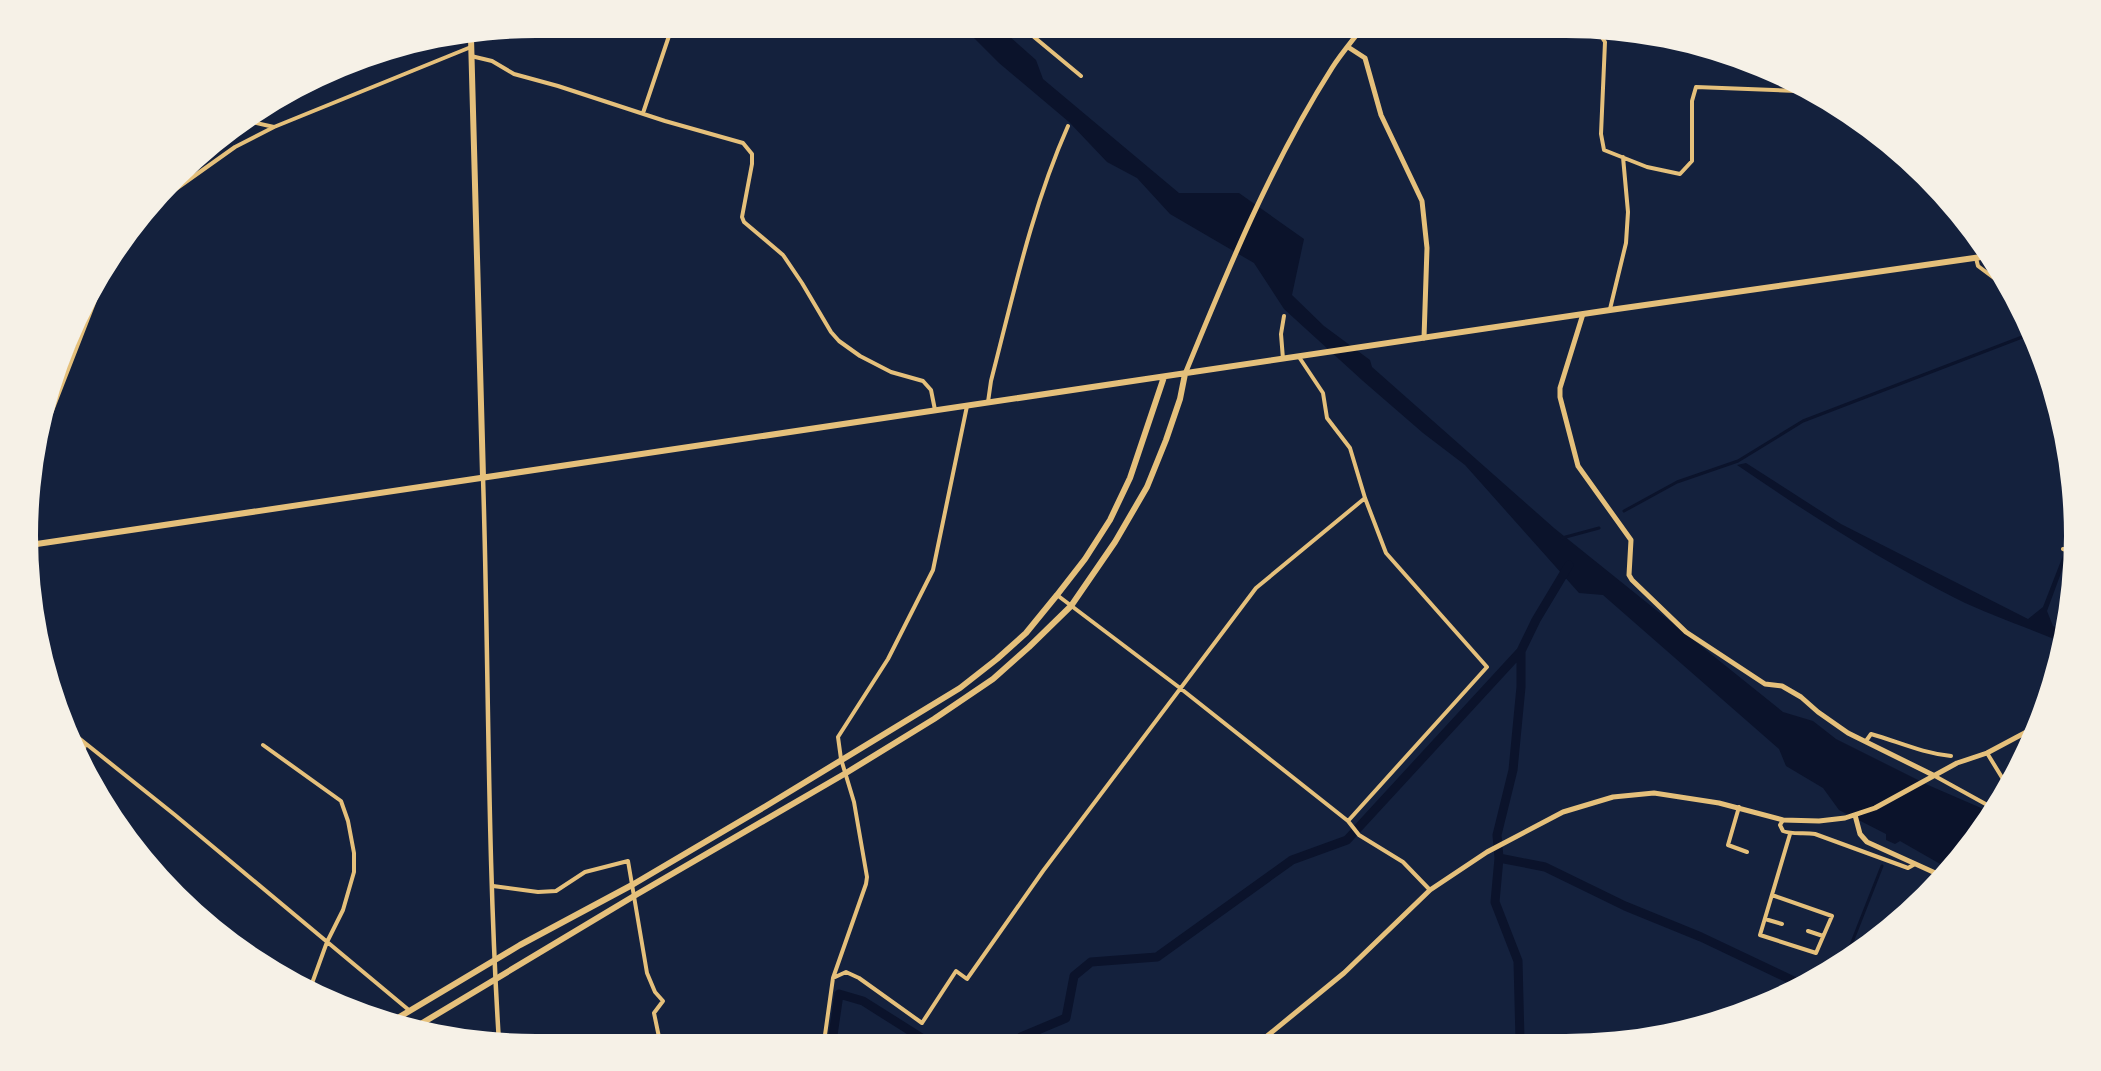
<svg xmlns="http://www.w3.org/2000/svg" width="2101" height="1071" font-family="Quicksand,sans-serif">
	<rect width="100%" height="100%" fill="#14213d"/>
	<!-- water -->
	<path fill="#0b132b" d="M963,27h36l37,33 7,19 136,114h60l65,46 -12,56 32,31 46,34 2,7 182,161 229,184 30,9 23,18 92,46 60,26 -39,58 -49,-28 -5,3 -9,-4v-6l-47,-24 -16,-22 -37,-22 -7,-17 -176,-154 -24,-2 -114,-128 -42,-32 -60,-52 -79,-72 -30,-46 -84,-49 -33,-36 -30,-16 -38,-40 -70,-59z
		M1746,463l95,61 187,95 15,-12 21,-54 4,1 -21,57 6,15 10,4 -2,12c-35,-15 -72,-27 -106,-44 -76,-39 -148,-85 -218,-133z"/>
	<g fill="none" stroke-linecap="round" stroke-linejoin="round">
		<!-- stream -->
		<path stroke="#0b132b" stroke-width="3" d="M1624,511l53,-29 61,-21 65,-40 227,-87
			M1562,538l37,-10
			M1845,960l37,-94"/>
		<!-- canal -->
		<path stroke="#0b132b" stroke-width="9" d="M1499,858l46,9 80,39 76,31 99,47
			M1520,1040l-2,-79 -23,-59 4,-44 -2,-23 16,-65 8,-83v-36l15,-31 33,-55
			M1018,1041l3,-4 45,-19 8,-42 17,-14 66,-5 135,-97 55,-20 174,-189
			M832,1042l7,-48 24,7 65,41"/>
		<!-- minor -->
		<path stroke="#e5c07b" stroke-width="4" d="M1022,27l59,49
			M1591,28l8,5 6,9 -4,92 3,16 43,17 33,7 12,-13v-60l4,-14 101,4 7,-3
			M471,56l21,5 22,13 44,12 107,35 78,22 9,11v10l-10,53 2,5 39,33 19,28 29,49 8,9 21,15 31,16 32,9 8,9 4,20
			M643,113l29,-86
			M247,121l27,6
			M166,196l69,-49 39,-20 197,-80
			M1976,258l2,8 32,24
			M1610,309l16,-66 2,-31 -5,-55
			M1299,357l24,36 4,25 23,30 15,50 21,55 101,114 -139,154
			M1283,359l-2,-25 3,-18
			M988,402l3,-21c22,-85 41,-174 77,-255
			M41,439l58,-149 20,-43
			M2063,549l9,3
			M1057,595l123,93 168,133 11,14 44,27 27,28
			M65,727l110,88 235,196
			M1866,741l5,-7c28,8 51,19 80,22
			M263,745l78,56 7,20 6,32v19l-11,38 -16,32 -16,44 -5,2
			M1987,753l19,31
			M82,760l3,-16
			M1933,775l58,32
			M1739,807l-11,38 19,7
			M1783,820l-3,5 3,6c10,4 21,1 32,3l93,34 7,-4
			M493,886l45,6 18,-1 29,-19 43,-11 19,112 8,19 8,9 -9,12 6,29
			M1772,895l60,21 -16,37 -56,-18 30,-101
			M1765,919l17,5
			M1808,931l15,5
			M833,978l13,-6 13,6 63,45 34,-52 11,8 76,-108 213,-283 109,-90
			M824,1042l9,-64 33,-94 1,-7 -13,-75 -13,-43 -3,-22 50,-78 45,-89 34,-164"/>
		<!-- tertiary -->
		<path stroke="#e5c07b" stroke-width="4.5" d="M483,477c6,188 4,377 16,565"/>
		<!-- secondary -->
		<path stroke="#e5c07b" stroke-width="5" d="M1348,47l17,11 16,57 41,86 5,47 -3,90
			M1583,314l-23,74v9l18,69 53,74 -2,35 3,5 54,52 79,52 17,2 19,11 17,15 30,21 85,42
			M1185,374c43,-105 86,-210 147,-306 9,-14 20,-27 30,-40
			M1855,815l5,19 7,8 75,34
			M1261,1041l83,-68 86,-83 57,-38 76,-40 50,-15 41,-4 65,10 64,17 36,1 26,-3 30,-10 82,-45 30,-10 47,-25"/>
		<!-- trunk -->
		<path stroke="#e5c07b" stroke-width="6" d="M471,38l12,439
			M30,545l1580,-235 378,-54
			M391,1022l129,-77 112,-60 134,-79 194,-118 37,-29 29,-26 31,-38 28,-36 25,-39 20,-42 34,-101
			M414,1028l220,-132 212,-123 88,-54 59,-40 36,-32 42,-41 44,-64 32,-55 19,-47 14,-41 5,-25"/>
	</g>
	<!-- crop -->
	<path d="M0 0H2101V1071H0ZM536 38H1566A498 498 0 0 1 2064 536V536A498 498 0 0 1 1566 1034H536A498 498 0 0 1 38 536V536A498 498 0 0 1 536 38Z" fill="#f6f1e7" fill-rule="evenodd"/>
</svg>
